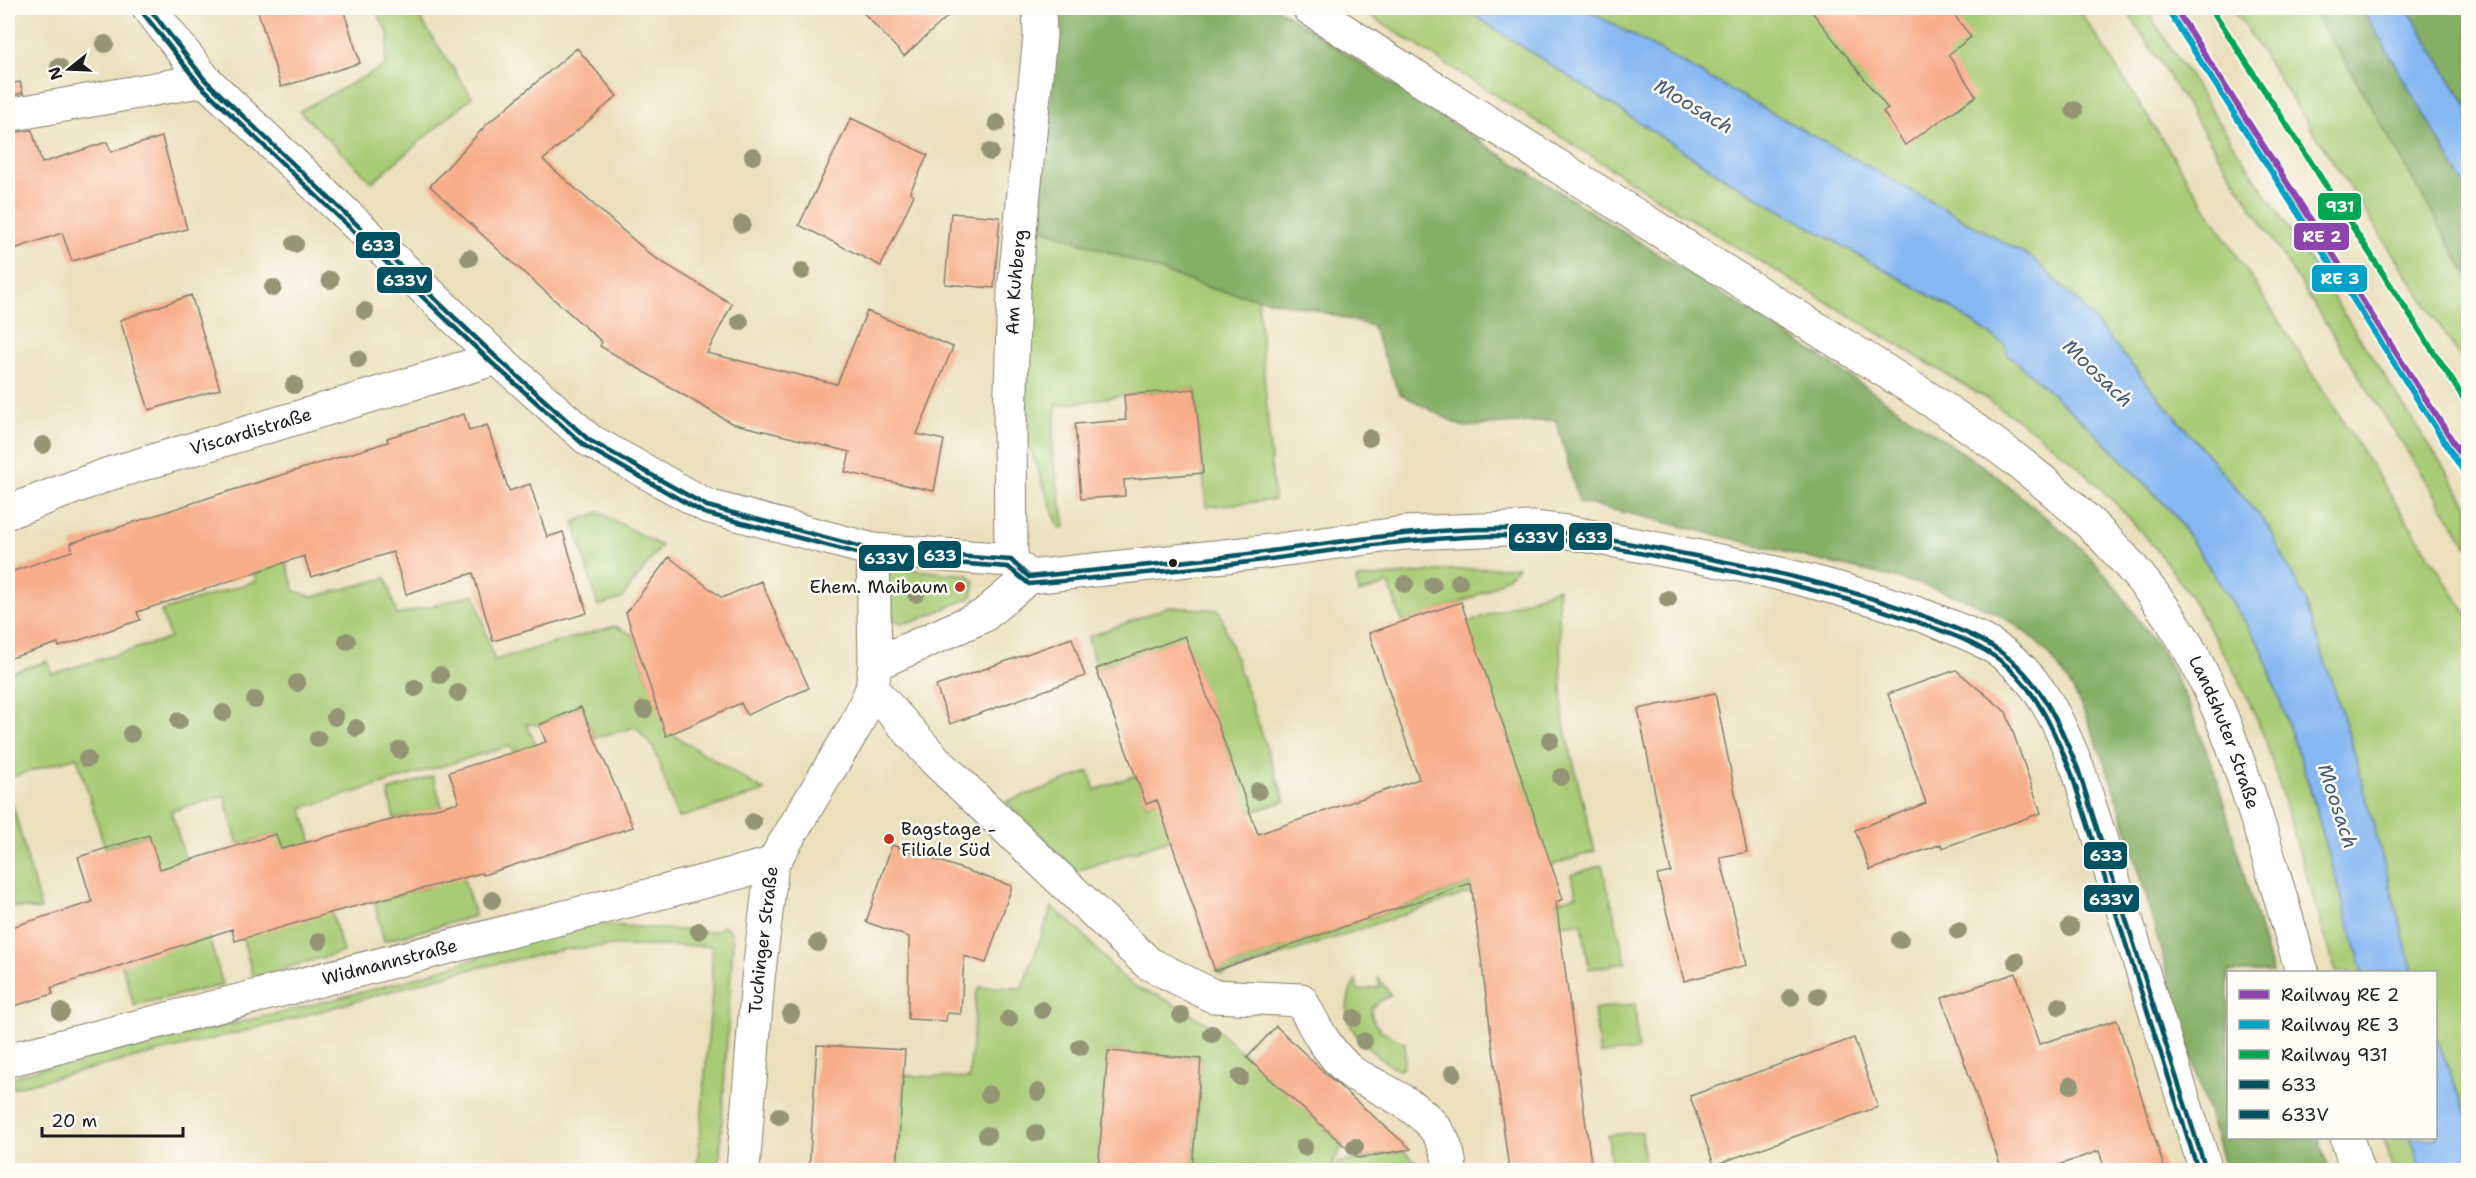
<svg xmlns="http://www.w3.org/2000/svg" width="2476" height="1178" font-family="'Shantell Sans',sans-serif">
	<rect width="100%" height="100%" fill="#fdfcf7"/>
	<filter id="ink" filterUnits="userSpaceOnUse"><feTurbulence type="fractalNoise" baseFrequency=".0167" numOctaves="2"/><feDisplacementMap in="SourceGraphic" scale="12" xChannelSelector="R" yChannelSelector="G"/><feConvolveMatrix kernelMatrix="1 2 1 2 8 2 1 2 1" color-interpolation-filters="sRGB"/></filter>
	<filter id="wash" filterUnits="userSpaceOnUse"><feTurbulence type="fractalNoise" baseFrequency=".008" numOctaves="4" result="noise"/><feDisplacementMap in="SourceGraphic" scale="24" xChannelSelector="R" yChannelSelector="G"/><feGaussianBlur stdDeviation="1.35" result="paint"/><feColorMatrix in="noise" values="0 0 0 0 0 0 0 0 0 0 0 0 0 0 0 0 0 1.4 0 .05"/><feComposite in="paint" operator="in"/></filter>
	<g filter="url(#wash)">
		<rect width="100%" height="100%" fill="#ebdfbc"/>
		<!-- green -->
		<path fill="#a8cb74" stroke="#627448" stroke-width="1.5" d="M374,8h39l59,89 -100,85 -73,-71 86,-45 4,-32z
			M1358,8h105l268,174 217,124 56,38 100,97 70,73 87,132 48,139 54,187h-27l-71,-233 -26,-60 -52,-88 -31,-42 -35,-40 -44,-44 -47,-37 -48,-32 -287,-174z
			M1584,8h494l390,608v504l-32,-84v-64h-23l-63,-235 -46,-139 -37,-73 -187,-221 -46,-45z
			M2125,8h20l323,497v42z
			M2233,8h78l37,58 120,210v93z
			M1038,227l174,62 46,9 16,202 -68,7 -11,-118 -71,6 -68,11 -4,45 13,76 -6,1 -30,-82 -3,-64z
			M599,512l62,34 -40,53 -23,7 -24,-84z
			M276,533l19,58 18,6 73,-19 11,37 78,-21 19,66 121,-34 18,9 15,45 25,55 92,56 -87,27 -24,-69 -18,-22 -41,11 -14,-31 -42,18 -13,-1 59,119 -37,11 -33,-102 -6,-6 -207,62 41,144 -90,25 -10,-38 33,-105 -38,11 -14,-49 -53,15 52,174 -89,20 -12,-40 27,-130 -44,13 -28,-91 -69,21v-105l40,-12 4,13 118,-36 -9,-27 95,-30 -12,-40z
			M1518,567c-29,31 -78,42 -116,55l-13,-38 -30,9 -3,-14 91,-9z
			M894,568l74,7 7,7 -3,15 -59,25 -13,1c-16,-11 -12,-31 -12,-48z
			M1558,588l5,132 32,131 -373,124 -7,-4 333,-114 -81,-234z
			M1168,607l51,3 66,191 -208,70 -71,-69 83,-30 6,18 41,-15 10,29 88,-33 -49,-134 -89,32 -8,-32z
			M433,776l42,140 -91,25 -10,-40 55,-14 -19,-72 -16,4 -6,-28z
			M12,802l29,108 -33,-4v-102z
			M1602,865l24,98 -37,6 -7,-46 -23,2 -6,-22 24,-8 -6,-20z
			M1052,907c10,9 20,16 29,25 22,22 44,58 76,63l60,34 126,116 -14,25h-137l9,-111 -93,-8 -10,119h-201l6,-95 66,4 7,-83 4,-9 42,1z
			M595,924l117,8 12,-6 7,6 2,9 -14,229h-22l15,-179v-45h-101l-45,3 -112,24 -172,49 -274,67v-11l48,-14 224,-51 128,-33 130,-42z
			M1378,977l13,18 -13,7 -7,7c0,21 17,25 34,34v15l-3,10 -4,2c-35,-22 -67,-48 -42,-90l2,11 22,-4z
			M1635,1004l3,46 -38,4 -6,-45z
			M1642,1132l2,38h-32l-4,-35z
			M2384,1138h26l11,32h-28z
			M1403,1151l11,9 5,10h-85l4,-7z"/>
		<!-- forest -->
		<path fill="#86af66" stroke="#516641" stroke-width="1.5" d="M1056,8h221l216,142 313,197 187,126 82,69 33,35 57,80 24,48 27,71 56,196h-44v166h91l9,32h-102c-22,-70 -43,-141 -63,-212 -18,-64 -34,-128 -57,-191 -19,-51 -38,-103 -84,-137 -58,-43 -144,-55 -213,-72 -77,-19 -153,-39 -230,-56l-23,-82 -93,7 -64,-34 -27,-67 -60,-17 -100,-20 -174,-62 14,-136z
			M2311,8h51l106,182v86l-120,-210z
			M2407,8h61v100z"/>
		<!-- water -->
		<path fill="#85b7f2" stroke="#506a87" stroke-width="1.5" d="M1463,8h121l450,251 46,45 187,221 37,73 46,139 63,235h-50l-54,-187 -48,-139 -87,-132 -70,-73 -96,-87 -4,-10 -56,-38 -217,-124z
			M2362,8h45l61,100v82z
			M2436,1036l32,84v50h-47l-11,-32h26z"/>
		<g id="blocks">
			<!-- building -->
			<path fill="#f8ad8a" d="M257,8h86l17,55 -79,24z
				M859,8h98l-53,48z
				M1809,8h140l22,29 -23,18 28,41 -71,49 -22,-33 5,-3z
				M577,48l40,48 -74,64 109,96 80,48 -25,49 130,31 30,-73 86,36 -36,87 27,6 -10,51 -89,-19 5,-20 -119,-29 -131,-77 2,-4 -99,-88 -73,-68 57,-62z
				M20,82l3,11 -15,3v-12z
				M851,118l77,37 -18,37 4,3 -33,71 -82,-41z
				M32,130l10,33 65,-21 4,10 51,-15 25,92 -115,32 -10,-28 -54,18v-118z
				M951,213l49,4 -6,71 -49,-4z
				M191,295l29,94 -71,21 -29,-90z
				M1195,389l8,84 -79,7 1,16 -44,3 -6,-75 51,-4 -2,-25z
				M464,414l5,17 18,-6 22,66 21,-7 17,53 16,-5 24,81 -94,28 -20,-68 -67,21 -13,-42 -82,25 -7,-21 -167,56 3,8 -81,27 -1,-4 -50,16v-86l64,-22 -1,-8 149,-49 168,-52 -1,-4z
				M669,557l53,41 39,-17 48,107 -62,27 -6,-12 -75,33 -40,-123z
				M1461,602l102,297 -7,3 36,268h-83l-38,-287 -256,88 -58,-171 -11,4 -50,-135 89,-33 73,198 161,-55 -50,-146z
				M1072,638l13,38 -135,48 -14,-38z
				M1956,670l50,42 35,101 -99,35 -1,-4 -71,26 -15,-40 71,-27 -38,-109z
				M1715,693l32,159 -27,5 27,108 -63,16 -27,-106 14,-3 -33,-163z
				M581,707l52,120 -150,48 -1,-2 -152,40 -95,28 -3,-12 -181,59 2,6 -45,14v-80l84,-26 -14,-45 71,-22 11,34 116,-35 5,15 178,-47 -10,-30 97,-30 -7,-17z
				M892,845l120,41 -26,77 -22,-7 -3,58 -14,-1 -1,8 -38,-2 1,-82 -43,-15z
				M2016,973l23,71 78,-24 48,150h-60l-6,-19 -55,19h-42l-60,-172z
				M1276,1026l54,52 81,71 -53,9 -111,-100z
				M1854,1038l24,69 -164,58 -24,-69z
				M817,1045l88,5 -8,120h-88z
				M1108,1051l93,8 -9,111h-94z"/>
		</g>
	</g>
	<g filter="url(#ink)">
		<use href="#blocks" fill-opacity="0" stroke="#847e6c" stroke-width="1.5"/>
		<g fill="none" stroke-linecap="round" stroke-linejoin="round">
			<defs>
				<g id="minor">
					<path d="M149,8l56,72 292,278 92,82 118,66 166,44 138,10 18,17"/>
					<path d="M8,115l197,-35"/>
					<path id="s1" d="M8,512l101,-38 388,-116"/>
					<path id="s2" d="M1011,560l-1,-138 4,-132 26,-254 -1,-28"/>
					<path d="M875,664l108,-48 46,-39 242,-26 134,-18 128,-5 34,4c122,23 245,42 362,86 35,14 67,24 94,53 26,27 41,64 55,98l128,401"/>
					<path d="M872,689l63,71 213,203 65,33 88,4c13,26 27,53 50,72 7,5 17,9 24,13 36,20 73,39 75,85"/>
					<path id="s3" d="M8,1060l764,-196"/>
					<path id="s4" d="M743,1170l15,-191 14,-115 84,-139 16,-36 3,-25 -2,-114"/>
				</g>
				<g id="secondary">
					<path id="s5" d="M1309,8l77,50c126,79 252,159 378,238 149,94 323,185 417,339 39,64 61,136 83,207 13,44 26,87 38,130"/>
					<path d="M2347,1138l10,32"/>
				</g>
			</defs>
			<!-- minor casing -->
			<use href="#minor" stroke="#847e6c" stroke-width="35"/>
			<!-- secondary casing -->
			<use href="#secondary" stroke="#847e6c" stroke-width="35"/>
			<!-- minor -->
			<use href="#minor" stroke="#fff" stroke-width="33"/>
			<!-- secondary -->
			<use href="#secondary" stroke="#fff" stroke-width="33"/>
			<defs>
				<path id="bus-1" d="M149,8l56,72 292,278 92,82 118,66 166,44 138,10 18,17c76,-8 152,-14 227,-24 79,-10 158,-24 238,-24 60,-1 117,11 175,22 81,15 161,32 238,59 35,13 73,25 103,49 34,28 51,70 68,110l128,401"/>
				<path id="bus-2" d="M143,13l57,72 292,278 93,83 119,67 168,44 136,10 21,17c73,-7 147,-13 220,-22 80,-11 160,-24 241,-26 61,-1 120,11 180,23 79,15 159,32 235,59 35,12 74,24 102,48 32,28 48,68 64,106l127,398"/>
			</defs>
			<!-- bus-1 casing -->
			<use href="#bus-1" stroke="#fdfcf7" stroke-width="9"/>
			<!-- bus-2 casing -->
			<use href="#bus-2" stroke="#fdfcf7" stroke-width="9"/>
			<!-- bus-1 -->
			<use href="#bus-1" stroke="#005262" stroke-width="4.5"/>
			<!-- bus-2 -->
			<use href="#bus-2" stroke="#005262" stroke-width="4.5"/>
			<defs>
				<path id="rail-1" d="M2175,8l293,457"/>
				<path id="rail-2" d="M2169,12l293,457"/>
				<path id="rail-3" d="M2211,8l257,397"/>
			</defs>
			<!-- rail-1 casing -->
			<use href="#rail-1" stroke="#fdfcf7" stroke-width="10"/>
			<!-- rail-2 casing -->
			<use href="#rail-2" stroke="#fdfcf7" stroke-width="10"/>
			<!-- rail-3 casing -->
			<use href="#rail-3" stroke="#fdfcf7" stroke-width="10"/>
			<!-- rail-1 -->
			<use href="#rail-1" stroke="#8e44ad" stroke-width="6"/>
			<!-- rail-2 -->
			<use href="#rail-2" stroke="#01a2c5" stroke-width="6"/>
			<!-- rail-3 -->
			<use href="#rail-3" stroke="#00a651" stroke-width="6"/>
		</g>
		<!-- trees -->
		<g fill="#949575">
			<circle cx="105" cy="44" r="9"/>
			<circle cx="59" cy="67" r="9"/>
			<circle cx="2074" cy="110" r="9"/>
			<circle cx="997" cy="123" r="9"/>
			<circle cx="990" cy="152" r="9"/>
			<circle cx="753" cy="156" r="9"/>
			<circle cx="742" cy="224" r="9"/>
			<circle cx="295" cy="244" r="9"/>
			<circle cx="469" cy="258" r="9"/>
			<circle cx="802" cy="271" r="9"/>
			<circle cx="330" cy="280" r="9"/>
			<circle cx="273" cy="288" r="9"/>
			<circle cx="365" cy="311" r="9"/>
			<circle cx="740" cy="322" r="9"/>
			<circle cx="358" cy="359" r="9"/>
			<circle cx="294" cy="385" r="9"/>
			<circle cx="1369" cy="438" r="9"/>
			<circle cx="43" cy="445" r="9"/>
			<circle cx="1459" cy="582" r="9"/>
			<circle cx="1405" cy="584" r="9"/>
			<circle cx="1433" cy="585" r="9"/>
			<circle cx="916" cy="594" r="9"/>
			<circle cx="1668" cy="599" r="9"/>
			<circle cx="347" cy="641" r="9"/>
			<circle cx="440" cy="675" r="9"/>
			<circle cx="297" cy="683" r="9"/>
			<circle cx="415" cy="688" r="9"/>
			<circle cx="458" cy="693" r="9"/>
			<circle cx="255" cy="700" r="9"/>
			<circle cx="644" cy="710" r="9"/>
			<circle cx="223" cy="713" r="9"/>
			<circle cx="335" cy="717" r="9"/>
			<circle cx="179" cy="721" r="9"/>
			<circle cx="356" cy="728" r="9"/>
			<circle cx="131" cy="734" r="9"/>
			<circle cx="318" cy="739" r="9"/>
			<circle cx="1550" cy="740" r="9"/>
			<circle cx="400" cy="750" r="9"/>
			<circle cx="87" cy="759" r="9"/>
			<circle cx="1561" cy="777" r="9"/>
			<circle cx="1258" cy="791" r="9"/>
			<circle cx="753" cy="822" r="9"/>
			<circle cx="492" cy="900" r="9"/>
			<circle cx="2070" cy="927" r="9"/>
			<circle cx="699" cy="931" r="9"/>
			<circle cx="1958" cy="931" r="9"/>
			<circle cx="1900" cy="940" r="9"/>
			<circle cx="319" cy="941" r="9"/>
			<circle cx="818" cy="943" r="9"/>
			<circle cx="2016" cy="961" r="9"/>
			<circle cx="1818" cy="996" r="9"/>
			<circle cx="1791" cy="997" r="9"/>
			<circle cx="2059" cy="1006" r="9"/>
			<circle cx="1042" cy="1010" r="9"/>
			<circle cx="61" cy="1012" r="9"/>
			<circle cx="791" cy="1014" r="9"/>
			<circle cx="1181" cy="1015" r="9"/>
			<circle cx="1354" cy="1018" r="9"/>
			<circle cx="1009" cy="1019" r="9"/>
			<circle cx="1212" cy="1034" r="9"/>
			<circle cx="1364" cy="1041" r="9"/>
			<circle cx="1080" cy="1047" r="9"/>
			<circle cx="1453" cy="1073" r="9"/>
			<circle cx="1240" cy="1077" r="9"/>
			<circle cx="2071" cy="1085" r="9"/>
			<circle cx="1038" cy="1092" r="9"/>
			<circle cx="989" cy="1094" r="9"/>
			<circle cx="779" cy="1116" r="9"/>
			<circle cx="1036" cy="1133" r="9"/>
			<circle cx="987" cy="1135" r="9"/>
			<circle cx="1304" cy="1147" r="9"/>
			<circle cx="1355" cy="1147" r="9"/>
		</g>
	</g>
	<!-- markers -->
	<circle fill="#1c1c1c" stroke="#fdfcf7" stroke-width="2" cx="1173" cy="563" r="5"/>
	<g fill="#c8321e" stroke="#fdfcf7" stroke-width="2">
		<circle cx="960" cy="587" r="6"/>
		<circle cx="889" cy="839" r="6"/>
	</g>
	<g text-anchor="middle" stroke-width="5" stroke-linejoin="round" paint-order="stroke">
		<!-- street labels -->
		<g font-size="18" fill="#1c1c1c" stroke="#fdfcf7">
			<text dy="6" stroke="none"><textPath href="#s2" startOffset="278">Am Kuhberg</textPath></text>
			<text dy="6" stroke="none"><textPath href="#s1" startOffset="256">Viscardistraße</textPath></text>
			<text dy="6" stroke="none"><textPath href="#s5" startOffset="1188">Landshuter Straße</textPath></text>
			<text dy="6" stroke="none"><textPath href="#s4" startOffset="231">Tuchinger Straße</textPath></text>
			<text dy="6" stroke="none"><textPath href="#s3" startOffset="394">Widmannstraße</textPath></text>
		</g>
		<!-- poi labels -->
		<g font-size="18" fill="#1c1c1c" stroke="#fdfcf7" text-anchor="end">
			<text x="948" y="593">Ehem. Maibaum</text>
			<text x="901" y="835" text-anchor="start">Bagstage -<tspan x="901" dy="21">Filiale Süd</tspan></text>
		</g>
		<!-- water labels -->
		<g font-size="20" font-style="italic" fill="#465a72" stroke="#fdfcf7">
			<text transform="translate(1694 106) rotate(31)" y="7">Moosach</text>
			<text transform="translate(2098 373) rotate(44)" y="7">Moosach</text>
			<text transform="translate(2338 806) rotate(72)" y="7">Moosach</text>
		</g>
	</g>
	<g stroke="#fdfcf7" stroke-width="2">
		<rect x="2317" y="192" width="45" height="29" rx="6" fill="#00a651"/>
		<rect x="2293" y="222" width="57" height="29" rx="6" fill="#8e44ad"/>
		<rect x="355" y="231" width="46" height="28" rx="6" fill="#005262"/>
		<rect x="2311" y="264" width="57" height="29" rx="6" fill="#01a2c5"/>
		<rect x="376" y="266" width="57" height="28" rx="6" fill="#005262"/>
		<rect x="1568" y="522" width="45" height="29" rx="6" fill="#005262"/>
		<rect x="1508" y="523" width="57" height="29" rx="6" fill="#005262"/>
		<rect x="917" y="540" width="45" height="29" rx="6" fill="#005262"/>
		<rect x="858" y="544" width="57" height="28" rx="6" fill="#005262"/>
		<rect x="2083" y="841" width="45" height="29" rx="6" fill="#005262"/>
		<rect x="2083" y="884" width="57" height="29" rx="6" fill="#005262"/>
	</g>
	<g font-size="16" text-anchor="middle" font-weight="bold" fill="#fff">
		<text x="2340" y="212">931</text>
		<text x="2322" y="242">RE 2</text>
		<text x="378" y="251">633</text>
		<text x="2340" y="284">RE 3</text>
		<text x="405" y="286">633V</text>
		<text x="1591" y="543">633</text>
		<text x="1536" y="543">633V</text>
		<text x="940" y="561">633</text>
		<text x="886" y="564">633V</text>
		<text x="2106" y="861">633</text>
		<text x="2111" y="905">633V</text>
	</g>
	<!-- margin -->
	<rect width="2476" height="1178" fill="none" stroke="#fdfcf7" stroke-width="30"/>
	<!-- legend -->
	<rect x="2227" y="971" width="210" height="168" fill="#fdfcf7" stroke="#a3a29f" stroke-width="1.5"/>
	<rect x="2239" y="990" width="30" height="9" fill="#8e44ad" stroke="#a3a29f" stroke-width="1.5"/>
	<text x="2281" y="1001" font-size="18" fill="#1c1c1c">Railway RE 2</text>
	<rect x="2239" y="1020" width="30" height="9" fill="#01a2c5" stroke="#a3a29f" stroke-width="1.5"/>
	<text x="2281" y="1031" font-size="18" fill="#1c1c1c">Railway RE 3</text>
	<rect x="2239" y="1050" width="30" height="9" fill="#00a651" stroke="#a3a29f" stroke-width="1.5"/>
	<text x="2281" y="1061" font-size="18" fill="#1c1c1c">Railway 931</text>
	<rect x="2239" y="1080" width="30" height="9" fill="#005262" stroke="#a3a29f" stroke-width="1.5"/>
	<text x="2281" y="1091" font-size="18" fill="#1c1c1c">633</text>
	<rect x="2239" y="1110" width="30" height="9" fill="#005262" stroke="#a3a29f" stroke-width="1.5"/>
	<text x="2281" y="1121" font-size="18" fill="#1c1c1c">633V</text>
	<!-- north arrow -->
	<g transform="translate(69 69) rotate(252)" stroke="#fdfcf7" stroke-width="4.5" paint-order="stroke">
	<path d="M0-4.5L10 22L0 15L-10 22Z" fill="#1c1c1c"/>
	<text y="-9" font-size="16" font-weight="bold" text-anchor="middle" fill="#1c1c1c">N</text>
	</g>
	<!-- scale -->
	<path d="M42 1127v9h141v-9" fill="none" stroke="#1c1c1c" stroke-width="3"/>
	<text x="51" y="1127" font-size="18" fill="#1c1c1c" stroke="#fdfcf7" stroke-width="4.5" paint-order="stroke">20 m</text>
</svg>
